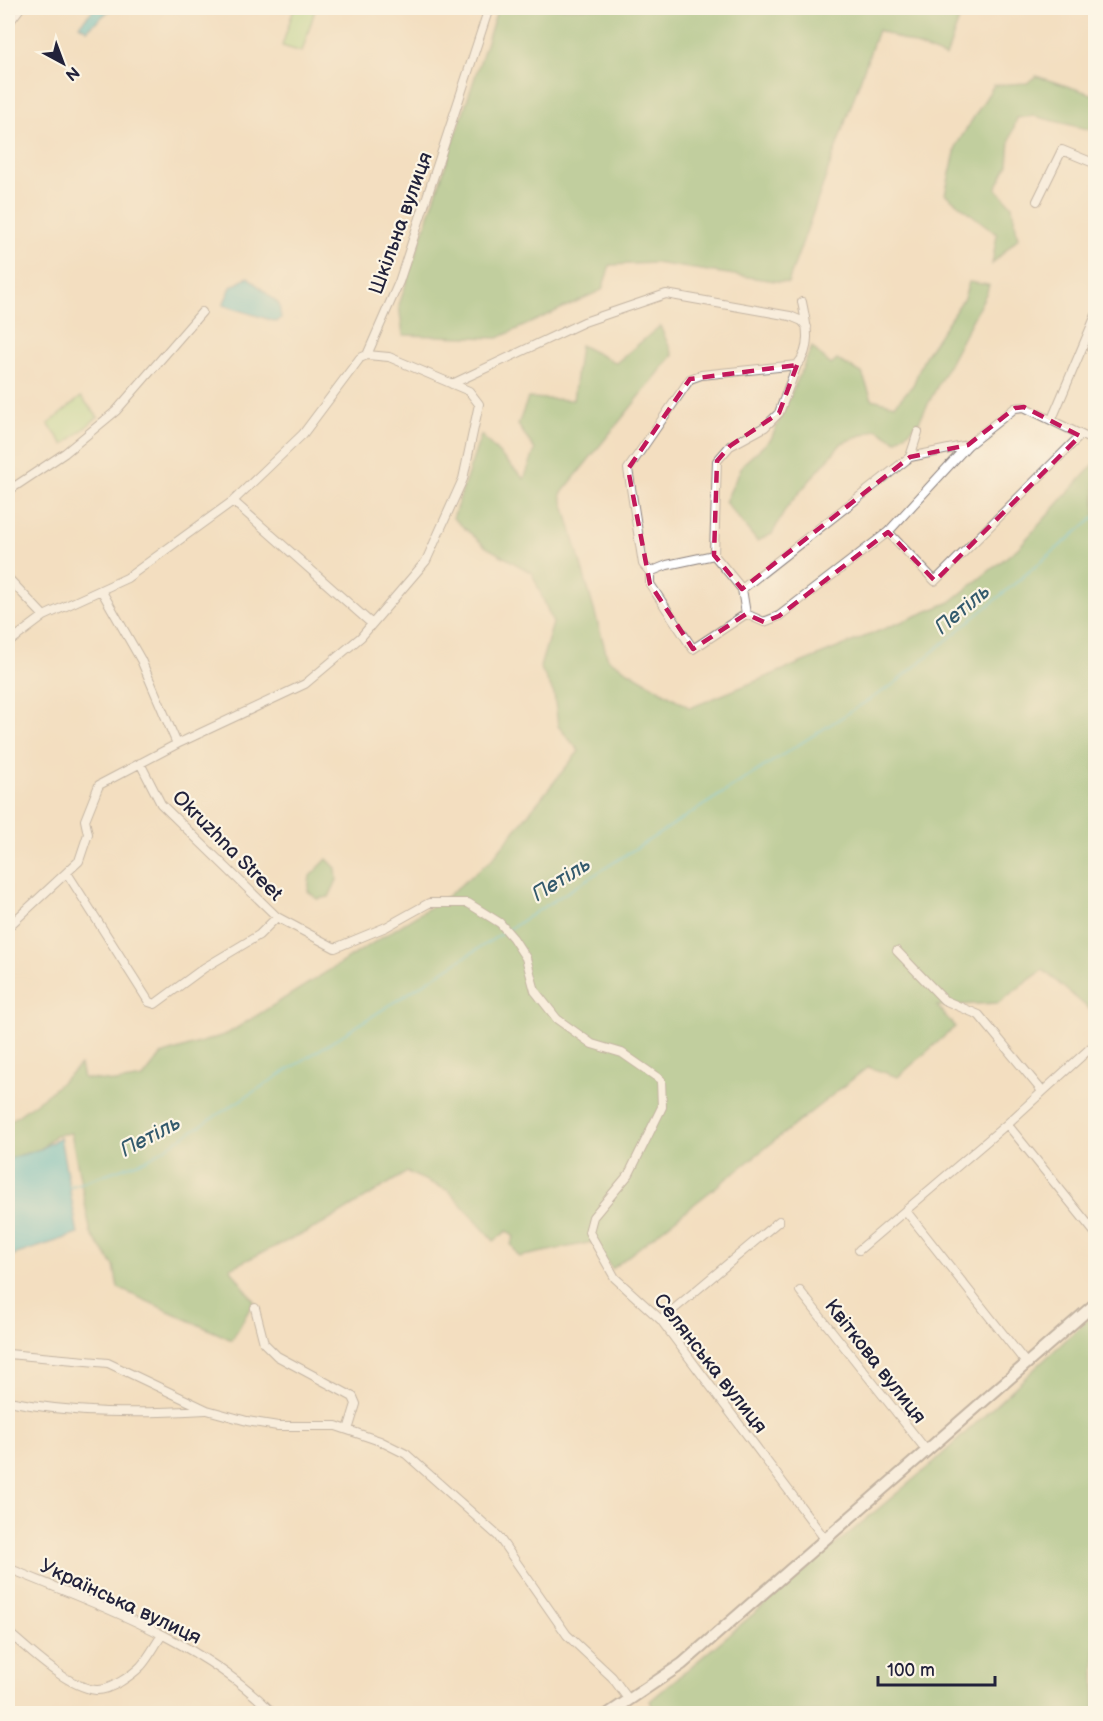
<svg xmlns="http://www.w3.org/2000/svg" width="1103" height="1721" font-family="'Balsamiq Sans',sans-serif">
	<rect width="100%" height="100%" fill="#fcf5e5"/>
	<filter id="ink" filterUnits="userSpaceOnUse"><feTurbulence type="fractalNoise" baseFrequency=".0167" numOctaves="2"/><feDisplacementMap in="SourceGraphic" scale="12" xChannelSelector="R" yChannelSelector="G"/><feConvolveMatrix kernelMatrix="1 2 1 2 8 2 1 2 1" color-interpolation-filters="sRGB"/></filter>
	<filter id="wash" filterUnits="userSpaceOnUse"><feTurbulence type="fractalNoise" baseFrequency=".008" numOctaves="4" result="noise"/><feDisplacementMap in="SourceGraphic" scale="24" xChannelSelector="R" yChannelSelector="G"/><feGaussianBlur stdDeviation="1.35" result="paint"/><feColorMatrix in="noise" values="0 0 0 0 0 0 0 0 0 0 0 0 0 0 0 0 0 1.4 0 .05"/><feComposite in="paint" operator="in"/></filter>
	<g filter="url(#wash)">
		<rect width="100%" height="100%" fill="#f3dec0"/>
		<!-- green -->
		<path fill="#a8db8a" stroke="#657e62" stroke-width="1.5" d="M294,8l21,2 -13,42 -20,-6z
			M81,397l17,20 -34,28 -16,-21z"/>
		<!-- forest -->
		<path fill="#86bb76" stroke="#546e58" stroke-width="1.5" d="M498,8h465l-17,49 -68,-27 -90,253 -133,-20 -45,2 -8,25 -104,48 -95,-3 -4,-30z
			M1036,76l59,19v36l-61,-15 -17,2 -7,22 -2,25 -12,23 16,18 6,32 -26,26 5,-30 -52,-40 12,-50 37,-59 33,-2z
			M969,282l20,3 -2,7 -70,133 -21,16 -19,-12 -35,14 -55,64 -15,27 -15,7 -32,-39 18,-38 28,-25 41,-92 19,18 6,-5 25,13 10,26 23,6 18,-20 12,-29 39,-58z
			M660,326l13,29 -112,139 47,165 82,49 260,-106 68,-54 77,-85v551l-52,-44 -45,33 -61,3 18,21 -57,50 -30,-10 -256,202 -19,-27 -74,15 -8,-13 3,-7 -7,-6 -13,10 -45,-50 -42,-19 -84,52 -93,44 24,33 -22,39 -114,-52 -4,-22 -23,-32 -20,-101 -16,2 -14,14 -33,10v-36l41,-30 31,-28 3,13 33,4 27,-4 18,-23 66,-21 218,-136 47,-39 87,-108 -21,-25 -4,-32 -14,-27 13,-44 -21,-50 -46,-26 -33,-29 28,-83 43,44 11,-29 -17,-25 10,-27 45,2 7,-55 36,18z
			M327,859l9,9 1,12 -8,17 -12,2 -9,-8 2,-15z
			M1095,1313v400h-440l-5,-12 284,-239z"/>
		<!-- water -->
		<path fill="#53c1ca" stroke="#3a7282" stroke-width="1.5" d="M95,8h17l-25,22 -8,-5z
			M248,277l31,27 2,14 -4,4 -54,-17 8,-18z
			M60,1137l18,97 -70,23v-98l33,-10z"/>
		<g fill="none" stroke-linecap="round" stroke-linejoin="round">
			<!-- stream -->
			<path stroke="#53c1ca" stroke-width="2" d="M69,1187l79,-28 746,-475 202,-168"/>
		</g>
	</g>
	<g filter="url(#ink)">
		<g fill="none" stroke-linecap="round" stroke-linejoin="round">
			<defs>
				<path id="street" d="M8,24l12,-16
					M1037,201l25,-51 34,14
					M802,302c4,20 11,46 -5,63l-96,10 -11,4 -62,90 15,95 7,8 17,-7 47,-10 28,34 168,-132
					M452,384l132,-62 82,-28 124,22 12,5 5,6
					M1052,419l44,-104
					M918,432l-8,25 58,-12 47,-37 9,-1 72,35
					M968,445l-80,87 47,49 145,-145
					M8,491l57,-38 51,-42 86,-99
					M233,501l139,123
					M714,555l3,-94 13,-15 35,-19 14,-14 18,-48
					M650,572v12l43,65 53,-35
					M8,578l36,38
					M742,589l4,25 18,8 15,-6 109,-84
					M8,643l36,-27 83,-38 106,-77 70,-67 57,-76 7,-3 32,-73 90,-274
					M177,744l128,-60 56,-47 65,-76 37,-82 16,-75 -10,-13 -80,-34 -22,-2
					M140,763l21,41 116,113 58,31 51,-21 43,-24h39l32,20 13,15 13,20 9,33 22,28 35,25 30,9 39,27 1,27 -33,67 -36,43 -4,15 26,46 46,42 164,219
					M67,873l82,129 6,2 49,-36 55,-33 18,-18
					M8,927l71,-66 9,-27 -3,-14 14,-35 78,-41 -36,-84 -40,-70
					M897,951l47,49 35,15 63,76
					M1007,1124l89,110
					M906,1211l120,152
					M859,1250l148,-126 89,-81
					M800,1291l127,160
					M255,1308l9,35 13,13 76,41 3,7 -8,26
					M661,1320l118,-99
					M8,1354l100,9 99,47 40,11 31,5h58l44,15 26,13 92,82 69,99 45,42 17,23
					M8,1401c66,13 130,13 198,9
					M8,1568c92,38 195,73 266,146
					M8,1632c21,18 59,55 88,58 14,1 36,-15 45,-24 8,-9 14,-21 21,-31"/>
				<path id="secondary" d="M608,1714l74,-50 414,-361"/>
			</defs>
			<!-- street casing -->
			<use href="#street" stroke="#8a807e" stroke-width="10"/>
			<!-- secondary casing -->
			<use href="#secondary" stroke="#8a807e" stroke-width="14"/>
			<!-- street -->
			<use href="#street" stroke="#fff" stroke-width="8"/>
			<!-- secondary -->
			<use href="#secondary" stroke="#fff" stroke-width="10"/>
		</g>
	</g>
	<!-- marked area -->
	<path d="M0 0H1103V1721H0ZM797,365l-18,48 -49,33 -13,15 -3,94 28,34 168,-132 58,-12 47,-37 9,-1 56,29 -145,145 -47,-49 -109,84 -15,6 -18,-8 -53,35 -43,-65 -22,-115 62,-90z" fill="#f3dec0" fill-opacity=".55" fill-rule="evenodd"/>
	<path fill="none" stroke="#c2185b" stroke-width="4.5" stroke-dasharray="12 8" stroke-linejoin="round" d="M797,365l-18,48 -49,33 -13,15 -3,94 28,34 168,-132 58,-12 47,-37 9,-1 56,29 -145,145 -47,-49 -109,84 -15,6 -18,-8 -53,35 -43,-65 -22,-115 62,-90z"/>
	<g text-anchor="middle" stroke-width="4.5" stroke-linejoin="round" paint-order="stroke">
		<!-- street labels -->
		<g font-size="20" fill="#22223b" stroke="#fcf5e5">
			<text transform="translate(400 223) rotate(-70)" y="7">Шкільна вулиця</text>
			<text transform="translate(228 845) rotate(45)" y="7">Okruzhna Street</text>
			<text transform="translate(876 1361) rotate(52)" y="7">Квіткова вулиця</text>
			<text transform="translate(711 1363) rotate(52)" y="7">Селянська вулиця</text>
			<text transform="translate(121 1601) rotate(25)" y="7">Українська вулиця</text>
		</g>
		<!-- water labels -->
		<g font-size="21" font-style="italic" fill="#335a6d" stroke="#fcf5e5">
			<text transform="translate(962 609) rotate(-40)" y="7">Петіль</text>
			<text transform="translate(561 879) rotate(-32)" y="7">Петіль</text>
			<text transform="translate(150 1136) rotate(-28)" y="7">Петіль</text>
		</g>
	</g>
	<!-- margin -->
	<rect width="1103" height="1721" fill="none" stroke="#fcf5e5" stroke-width="30"/>
	<!-- north arrow -->
	<g transform="translate(63 63) rotate(139)" stroke="#fcf5e5" stroke-width="4.5" paint-order="stroke">
	<path d="M0-4.5L10 22L0 15L-10 22Z" fill="#22223b"/>
	<text y="-9" font-size="16" font-weight="bold" text-anchor="middle" fill="#22223b">N</text>
	</g>
	<!-- scale -->
	<path d="M878 1676v9h117v-9" fill="none" stroke="#22223b" stroke-width="3"/>
	<text x="887" y="1676" font-size="18" fill="#22223b" stroke="#fcf5e5" stroke-width="4.5" paint-order="stroke">100 m</text>
</svg>
